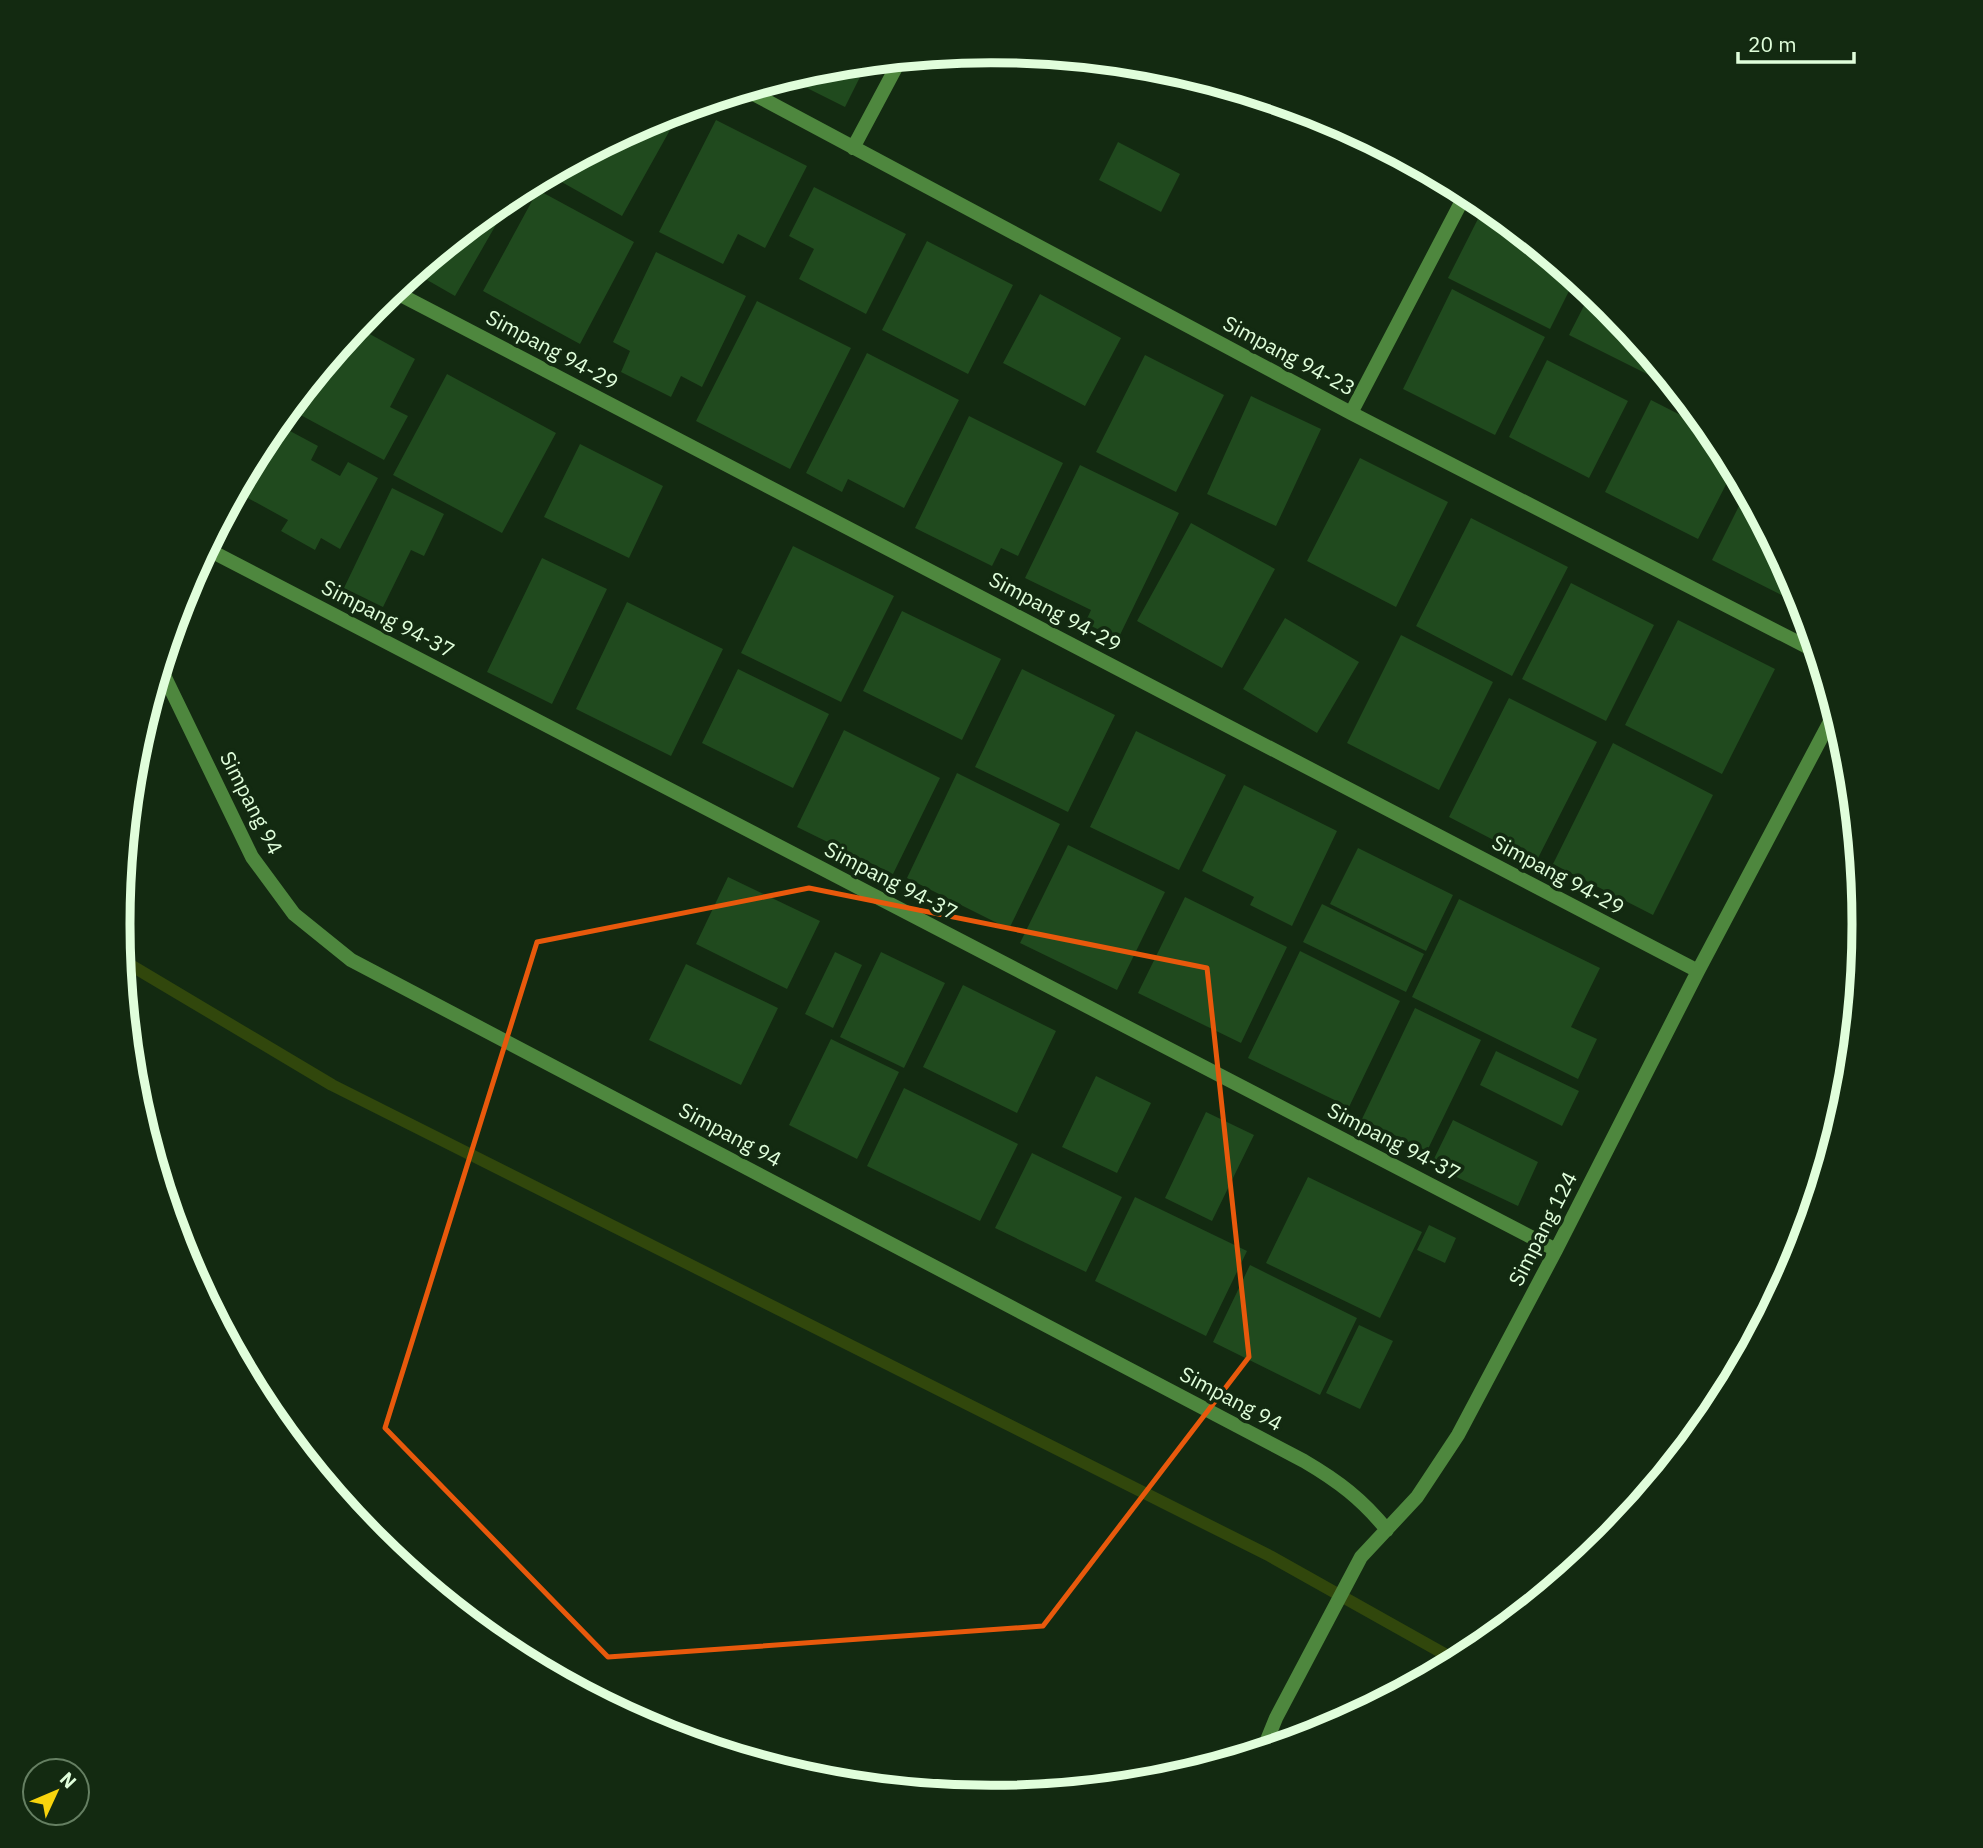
<svg xmlns="http://www.w3.org/2000/svg" width="1983" height="1848" font-family="'IBM Plex Sans',sans-serif">
	<rect width="100%" height="100%" fill="#132a11"/>
	<g fill="none" stroke-linecap="round" stroke-linejoin="round">
		<!-- stream -->
		<path stroke="#31470c" stroke-width="12" d="M122,960l210,125 938,471 187,105"/>
	</g>
	<!-- building -->
	<path fill="#204a1e" d="M867,63l-22,44 -58,-29 35,-11z
		M665,115l10,6 -53,95 -71,-40z
		M716,120l91,46 -42,82 -27,-14 -15,30 -64,-32z
		M1118,142l62,32 -19,38 -62,-32z
		M814,187l92,47 -40,80 -67,-35 15,-30 -25,-13z
		M538,190l96,52 -54,102 -97,-53z
		M1485,205l90,74 -25,50 -102,-51z
		M491,210l10,6 -46,80 -40,-23z
		M927,241l86,44 -45,89 -86,-44z
		M656,252l90,44 -44,91 -21,-11 -10,21 -50,-25 9,-21 -17,-9z
		M1452,289l93,48 -50,98 -92,-46z
		M1591,292l18,15 59,71 -3,5 -96,-48z
		M1040,294l81,44 -36,68 -82,-43z
		M757,301l94,47 -61,121 -94,-48z
		M357,327l58,32 -25,48 18,9 -24,44 -89,-48 13,-25z
		M867,353l92,47 -55,108 -56,-29 -6,13 -36,-19z
		M1145,355l79,40 -48,97 -80,-40z
		M1547,360l81,41 -39,77 -80,-41z
		M447,374l109,59 -54,100 -109,-58z
		M1251,396l70,33 -45,97 -69,-32z
		M1651,400l59,30 24,39 -36,70 -93,-47z
		M969,416l94,47 -45,93 -17,-8 -9,18 -77,-38z
		M277,424l41,22 -7,14 29,16 8,-14 30,16 -38,71 -19,-11 -6,12 -34,-19 7,-11 -51,-28 29,-53z
		M580,444l83,42 -34,72 -85,-41z
		M1360,458l88,44 -52,105 -89,-46z
		M1080,465l99,48 -61,126 -33,-16 6,-13 -66,-32z
		M392,488l52,26 -20,42 -13,-6 -28,57 -39,-19z
		M1746,492l52,98 5,16 -91,-46z
		M1471,518l97,49 -56,109 -96,-50z
		M1191,523l84,46 -53,99 -85,-47z
		M793,546l101,50 -53,106 -100,-49z
		M542,558l65,31 -55,115 -65,-32z
		M1571,583l83,42 -48,96 -84,-42z
		M627,602l96,47 -52,107 -95,-47z
		M902,611l99,48 -39,81 -99,-49z
		M1285,618l74,44 -42,71 -74,-44z
		M1678,620l97,49 -53,105 -97,-49z
		M1401,635l92,47 -54,108 -92,-47z
		M738,669l91,45 -36,74 -91,-45z
		M1022,669l93,46 -47,97 -93,-45z
		M1509,698l88,44 -61,120 -87,-45z
		M844,730l96,48 -47,96 -96,-47z
		M1136,731l90,44 -47,95 -89,-43z
		M1613,743l100,52 -60,120 -100,-51z
		M957,773l103,51 -51,105 -102,-51z
		M1244,785l93,46 -45,95 -42,-21 4,-8 -52,-26z
		M1068,845l97,47 -48,98 -97,-47z
		M1358,848l95,47 -27,56 -96,-47z
		M728,877l92,44 -33,68 -91,-45z
		M1185,897l102,50 -46,96 -103,-50z
		M1459,899l141,69 -29,59 26,12 -19,40 -166,-82z
		M1322,904l102,50 -18,38 -103,-50z
		M1300,951l100,50 -51,106 -101,-49z
		M835,952l27,13 -29,63 -28,-14z
		M881,952l64,31 -41,85 -64,-31z
		M686,964l92,44 -37,77 -92,-45z
		M963,985l93,46 -39,82 -94,-46z
		M1415,1008l66,32 -54,111 -65,-32z
		M831,1039l68,33 -42,87 -68,-34z
		M1496,1051l83,40 -17,35 -82,-41z
		M1096,1076l55,27 -34,70 -55,-26z
		M904,1088l114,56 -38,77 -113,-55z
		M1206,1112l48,23 -42,86 -47,-23z
		M1453,1120l85,42 -20,44 -87,-41z
		M1032,1153l90,44 -36,75 -91,-44z
		M1308,1177l114,55 -42,86 -114,-55z
		M1135,1197l112,54 -41,85 -111,-55z
		M1429,1225l27,13 -11,25 -28,-13z
		M1250,1265l107,53 -37,77 -107,-53z
		M1359,1325l34,16 -33,68 -34,-16z"/>
	<g fill="none" stroke-linecap="round" stroke-linejoin="round">
		<!-- minor -->
		<path stroke="#4e873e" stroke-width="14" d="M746,90l605,323 466,239
			M853,148l47,-88
			M393,291l1305,680
			M1351,413l115,-220
			M207,549l1349,701
			M161,669l91,188 42,57 57,46 953,501c34,20 58,38 83,69
			M1263,1750l13,-32 85,-161 56,-60 41,-62 98,-185 142,-279 137,-259"/>
	</g>
	<!-- marked area -->
	<path fill="none" stroke="#e8590c" stroke-width="5" stroke-linejoin="round" d="M809,888l398,80 42,389 -206,269 -435,31 -223,-229 152,-486z"/>
	<g text-anchor="middle" stroke-width="7" stroke-linejoin="round" paint-order="stroke">
		<!-- street labels -->
		<g font-size="21" fill="#e0fedb" stroke="#132a11">
			<text transform="translate(552 350) rotate(28)" y="7">Simpang 94-29</text>
			<text transform="translate(1289 356) rotate(28)" y="7">Simpang 94-23</text>
			<text transform="translate(1055 612) rotate(28)" y="7">Simpang 94-29</text>
			<text transform="translate(388 619) rotate(27)" y="7">Simpang 94-37</text>
			<text transform="translate(251 803) rotate(63)" y="7">Simpang 94</text>
			<text transform="translate(1558 875) rotate(28)" y="7">Simpang 94-29</text>
			<text transform="translate(891 881) rotate(27)" y="7">Simpang 94-37</text>
			<text transform="translate(730 1135) rotate(28)" y="7">Simpang 94</text>
			<text transform="translate(1394 1142) rotate(27)" y="7">Simpang 94-37</text>
			<text transform="translate(1543 1229) rotate(-63)" y="7">Simpang 124</text>
			<text transform="translate(1231 1399) rotate(28)" y="7">Simpang 94</text>
		</g>
	</g>
	<!-- crop -->
	<path d="M0 0H1983V1848H0ZM130 924a861 861 0 1 1 1722 0a861 861 0 1 1-1722 0Z" fill="#132a11" fill-rule="evenodd"/>
	<path fill="none" stroke="#e0fedb" stroke-width="9" d="M130 924a861 861 0 1 1 1722 0a861 861 0 1 1-1722 0Z"/>
	<!-- north arrow -->
	<g transform="translate(56 1792) rotate(46)"><circle r="33" fill="#132a11" stroke="#657f62" stroke-width="2"/>
	<path d="M0-5L12 26L0 18L-12 26Z" fill="#f8d40d"/>
	<text y="-10" font-size="19" font-weight="bold" text-anchor="middle" fill="#e0fedb">N</text>
	</g>
	<!-- scale -->
	<path d="M1738 52v10h116v-10" fill="none" stroke="#e0fedb" stroke-width="3.5"/>
	<text x="1748" y="52" font-size="21" fill="#e0fedb" stroke="#132a11" stroke-width="5" paint-order="stroke">20 m</text>
</svg>
